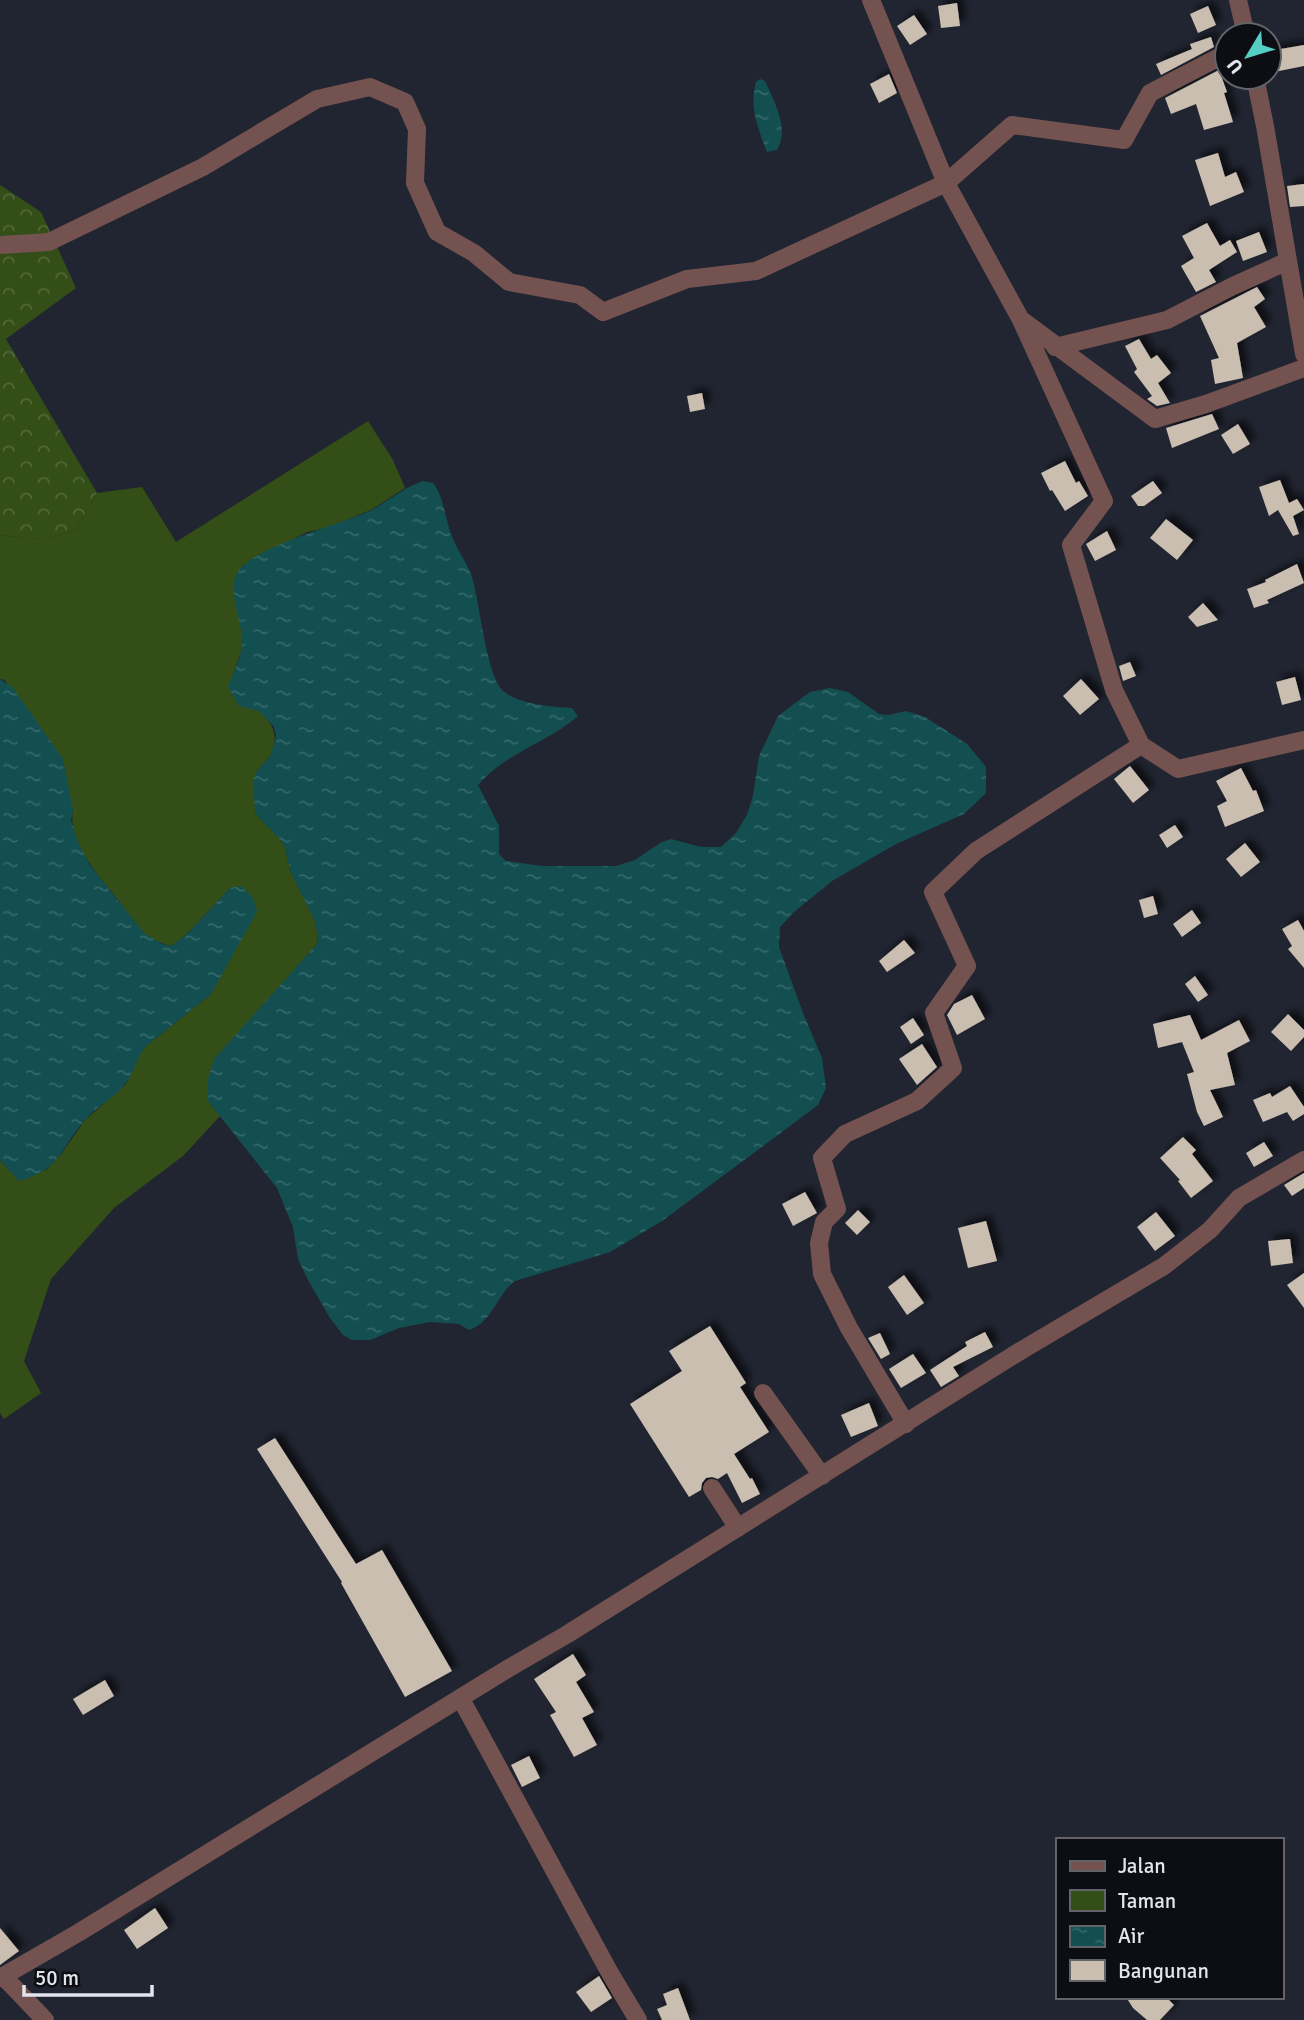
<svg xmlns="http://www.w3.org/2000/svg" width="1304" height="2020" font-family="Signika,sans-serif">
	<defs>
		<pattern id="forest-crowns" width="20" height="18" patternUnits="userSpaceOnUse" patternTransform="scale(1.75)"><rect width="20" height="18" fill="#344e18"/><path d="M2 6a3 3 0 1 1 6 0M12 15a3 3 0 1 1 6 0" fill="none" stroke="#51673a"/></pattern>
		<pattern id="water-ripples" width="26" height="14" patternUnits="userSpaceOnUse" patternTransform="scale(1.75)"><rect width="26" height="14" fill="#134f51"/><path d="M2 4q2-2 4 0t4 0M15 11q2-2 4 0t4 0" fill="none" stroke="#35686a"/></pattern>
		<filter id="shadow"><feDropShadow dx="6" dy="-6" stdDeviation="3.5" flood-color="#0009"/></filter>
	</defs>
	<rect width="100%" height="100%" fill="#212531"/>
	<!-- green -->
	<path fill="#344e18" d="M368,421l25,39 12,28 -34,22 -45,18 -19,4 -65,34v82l-13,39c21,17 56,34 43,66 -3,6 -10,11 -14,17 -5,10 -2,31 -3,43l29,31 7,29 25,50 2,20 -104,117 -7,40 13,16 -37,40 -69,52 -63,71 -27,82 17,32 -37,26 -4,-6v-253l19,21 28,-12 14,-15 24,-34 41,-36 14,-30 6,-8 65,-52 19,-106 -42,45 -16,13c-10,-2 -22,-7 -29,-14 -9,-9 -17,-21 -24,-31 -19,-24 -52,-58 -46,-91l-68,-130 -5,-1v-144l45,5 32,-12 20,-35 45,-6 34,55z"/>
	<!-- forest -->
	<path fill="url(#forest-crowns)" d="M0,185l41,27 35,76 -70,51 91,154 -20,35 -32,12 -45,-5z"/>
	<!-- water -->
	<path fill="url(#water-ripples)" d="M760,79l5,2c9,20 25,48 12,69l-10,2c-9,-24 -18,-44 -11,-70z
		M423,481l10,2c12,16 12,38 20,56 5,13 15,25 19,38 8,26 14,99 32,115 15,12 48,15 68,16l6,8c-31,27 -73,37 -100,69l21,41v28l7,7 36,5h74l19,-6 25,-17 11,-4 30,8h20l15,-14 11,-18 6,-19 6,-40 19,-40 32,-24 20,-4 18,4 31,22 9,1 18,-4 19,6 42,27 19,23v26l-22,21 -68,30 -64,37 -38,31 -14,15 -1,20 24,66 19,45 4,30 -8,17 -156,116 -52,31 -95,29c-19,14 -22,41 -46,49l-10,-6 -29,-2 -31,6 -29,12h-18l-9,-5 -13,-17 -22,-38 -10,-21 -5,-32 -16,-39 -70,-88 1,-21 6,-20 104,-116 -2,-20 -25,-50 -7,-29 -29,-31 -2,-32 4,-10 14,-16 5,-19 -2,-9 -15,-16 -20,-5 -11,-19c6,-16 16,-34 14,-51 -2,-18 -12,-41 -7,-58 8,-30 109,-54 137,-68 17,-10 32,-22 51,-29z
		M0,679l13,9 50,71 10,51 -2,10 7,22 11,22 55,69 18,11 10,2 16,-13 42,-45 11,-2c10,8 14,14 16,26l-46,82 -65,52c-9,11 -12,27 -21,38 -11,14 -29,23 -40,36 -26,29 -23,49 -66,61l-19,-21z"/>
	<!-- building -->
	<path fill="#cabeb0" filter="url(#shadow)" d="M957,3l3,23 -19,2 -3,-22z
		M1208,6l8,19 -18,8 -8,-19z
		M914,15l13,19 -17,11 -13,-19z
		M1211,37l3,10 -53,28 -5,-11 36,-15 -2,-5z
		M1304,45v21l-35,7v-22z
		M1219,70l8,22 -3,1 9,29 -29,8 -8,-26 -25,10 -6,-16z
		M889,74l8,19 -18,10 -9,-19z
		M1218,153l7,24 11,-5 8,20 -34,14 -15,-46z
		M1304,184v22l-14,1 -3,-21z
		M1207,223l13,23 10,-6 7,12 -28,18 7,12 -20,10 -15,-26 13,-8 -12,-22z
		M1259,232l8,20 -24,9 -7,-20z
		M1257,287l8,12 -11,8 12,20 -29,16 6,35 -28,6 -4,-24 8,-2 -19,-42z
		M1139,339l12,20 6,-4 14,18 -13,10 12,20 -13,3 -10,-7 5,-3 -18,-24 3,-3 -12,-23z
		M702,393l3,16 -15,3 -3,-16z
		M1212,414l7,15 -47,19 -6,-20z
		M1238,424l12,20 -17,10 -12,-19z
		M1065,461l11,22 3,-2 9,15 -23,15 -13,-21 -2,1 -9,-18z
		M1280,480l9,23 8,-4 7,11 -11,6 6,18 -6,2 -15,-26 -9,6 -10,-29z
		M1153,481l9,12 -18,13h-6l-7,-10z
		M1166,519l27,21 -16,20 -27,-22z
		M1107,531l9,19 -21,11 -9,-17z
		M1297,564l7,19 -37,17 2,3 -15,5 -7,-19 19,-7 -1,-2z
		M1203,603l15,17 -21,7 -9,-10z
		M1130,662l6,14 -13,5 -4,-15z
		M1295,677l6,23 -19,5 -6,-23z
		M1081,679l18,20 -19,16 -17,-19z
		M1130,766l19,24 -16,13 -19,-24z
		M1241,768l12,23 3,-1 8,21 -39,16 -8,-21 10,-5 -11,-20z
		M1175,825l8,12 -16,11 -8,-13z
		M1245,843l15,19 -19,15 -15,-18z
		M1153,896l5,18 -14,4 -5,-18z
		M1192,910l9,13 -19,14 -9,-13z
		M1298,920l6,11v37l-16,-19 4,-3 -10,-17z
		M904,940l11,13 -28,19 -8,-11z
		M1195,976l13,19 -10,7 -13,-18z
		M972,995l13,24 -28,16 -10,-20 7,-11z
		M1288,1014l16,16v7l-13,14 -20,-19z
		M1190,1015l11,25 38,-20 11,21 -23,12 8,32 -25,5 13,27 -19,9 -7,-14 -10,-38 7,-2 -12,-30 -24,6 -5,-24z
		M913,1018l11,17 -13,9 -11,-17z
		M922,1044l15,23 -20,18 -18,-26z
		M1290,1086l14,21v7l-11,7 -6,-9 -24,10 -10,-22 17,-7 2,4z
		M1183,1137l13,13 -4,4 21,27 -22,17 -13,-17 2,-1 -20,-22z
		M1264,1142l9,14 -19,11 -8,-14z
		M1304,1173v15l-12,8 -8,-11z
		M805,1192l12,21 -24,13 -11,-22z
		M858,1210l12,12 -13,13 -12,-12z
		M1156,1212l19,24 -20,15 -18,-24z
		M986,1221l11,40 -29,7 -10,-40z
		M1290,1239l3,24 -22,3 -3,-25z
		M1304,1273v35l-17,-23z
		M904,1275l20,28 -17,12 -19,-28z
		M710,1326l36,57 -6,4 29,45 -35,22 16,25 2,-1 8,16 -18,9 -15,-30 -9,6 -6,-2 -6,1 -4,5 -1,7 -12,7 -59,-93 52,-33 -13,-20z
		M985,1332l8,15 -40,20 6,9 -18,11 -11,-17 37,-24 -2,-4z
		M880,1333l10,21 -9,5 -13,-21z
		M913,1354l13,19 -25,15 -12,-19z
		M869,1403l9,23 -27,11 -10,-22z
		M275,1438l81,126 26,-14 70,121 -47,26 -64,-114 1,-1 -85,-133z
		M573,1654l13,21 -10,7 18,30 -12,6 15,27 -23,12 -24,-42 6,-3 -22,-33z
		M105,1680l9,16 -31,19 -10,-16z
		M529,1756l11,22 -18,9 -11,-22z
		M155,1908l13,20 -31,21 -13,-19z
		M0,1928l19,23 -19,14z
		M599,1976l13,22 -21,14 -15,-20z
		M678,1988l12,32h-28l-5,-11 10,-4 -4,-11z
		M1126,1997h40l8,8 -14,15h-13l-14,-12z"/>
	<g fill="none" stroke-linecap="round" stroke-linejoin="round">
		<!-- minor -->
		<path stroke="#73524f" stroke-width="18" d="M871,0l75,183 75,137 83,181 -33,44 43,145 27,55 37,24 126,-29
			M1238,0l8,35
			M1255,77l10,49 39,228
			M0,245l49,-3 154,-75 114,-68 53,-12 35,15 12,27 -2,54 22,49 37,21 35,29 71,13 23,17 84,-33 69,-8 190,-88 66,-58 112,15 26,-47 77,-40
			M1023,321l132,98 51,-15 98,-36
			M1055,347l112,-27 66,-34 55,-25
			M763,1393l59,83
			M906,1424l-57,-96 -27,-54 -3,-31 5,-21 13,-13 -15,-51 23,-24 72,-33 36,-33 -19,-55 33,-47 -34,-74 43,-41 165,-106
			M712,1488l26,40
			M461,1699l150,276 27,45
			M3,1976l42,44
			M0,1978l78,-45 431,-265 57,-33 456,-285 142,-84 46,-36 29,-32 65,-38"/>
	</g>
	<!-- legend -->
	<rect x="1056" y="1838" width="228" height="161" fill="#0d0e13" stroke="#62646a" stroke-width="2"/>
	<rect x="1070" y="1861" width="35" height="10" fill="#73524f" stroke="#62646a" stroke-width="2"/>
	<text x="1118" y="1873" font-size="21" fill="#e2e5ed">Jalan</text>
	<rect x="1070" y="1890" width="35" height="21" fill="#344e18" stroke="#62646a" stroke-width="2"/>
	<text x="1118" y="1908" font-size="21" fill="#e2e5ed">Taman</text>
	<rect x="1070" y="1926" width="35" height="21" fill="url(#water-ripples)" stroke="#62646a" stroke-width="2"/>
	<text x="1118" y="1943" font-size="21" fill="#e2e5ed">Air</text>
	<rect x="1070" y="1960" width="35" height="21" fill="#cabeb0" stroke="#62646a" stroke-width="2"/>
	<text x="1118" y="1978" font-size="21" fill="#e2e5ed">Bangunan</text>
	<!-- north arrow -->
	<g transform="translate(1248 56) rotate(232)"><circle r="33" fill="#0d0e13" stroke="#62646a" stroke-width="2"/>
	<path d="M0-5L12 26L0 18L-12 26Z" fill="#55cec5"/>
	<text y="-10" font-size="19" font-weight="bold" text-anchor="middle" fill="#e2e5ed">U</text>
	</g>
	<!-- scale -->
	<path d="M24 1985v10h128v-10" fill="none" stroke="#e2e5ed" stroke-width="3.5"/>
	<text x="35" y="1985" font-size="21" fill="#e2e5ed" stroke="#0d0e13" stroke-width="5" paint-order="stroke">50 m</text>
</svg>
